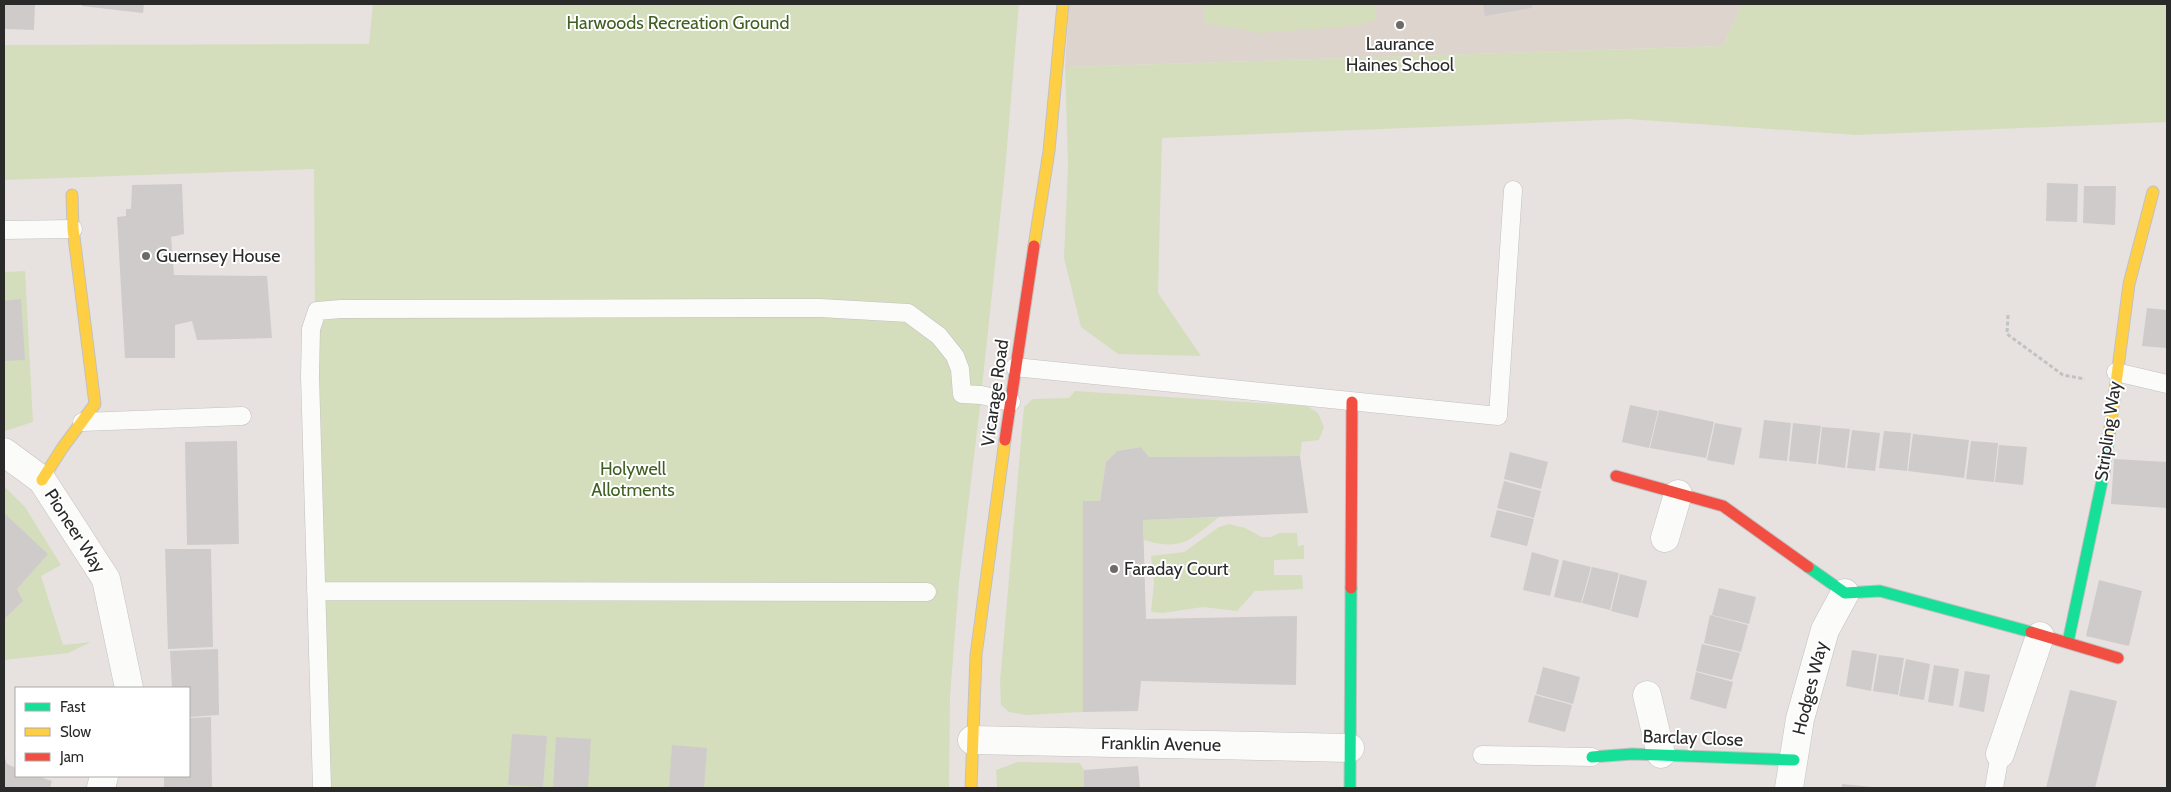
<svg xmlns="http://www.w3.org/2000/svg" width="2171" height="792" font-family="Cabin,sans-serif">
	<rect width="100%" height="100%" fill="#e7e2e0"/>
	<!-- education -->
	<path fill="#ded4ce" d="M1069,4h673l-19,42 -658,21z"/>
	<!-- green -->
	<path fill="#d4debd" d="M373,4h646l-14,167 -25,236 -21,175 -9,115 -1,91h-631l-4,-619 -310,11v-135l365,-1z
		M1204,4h171l2,16 -22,6 -94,7 -58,-10z
		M1742,4h425v118l-311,13 -229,-16 -465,19 -4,155 43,63 -83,-2 -37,-27 -17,-69 4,-93 -3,-98 658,-21z
		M25,271l8,151 -28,9 -1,-1v-158z
		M1075,391l232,15 11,7 6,14 -5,13 -17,2 -2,14 -151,1 -8,-10 -24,4 -11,11 -6,39 -12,1 -5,96v114l-57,3 -17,-3 -8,-7 -1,-24 24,-274 9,-8 36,-1z
		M4,486l21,21 36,58 -20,11 22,69 28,-3 -23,11 -64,7z
		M1219,517c-28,22 -37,35 -75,23l-1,-20z
		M1229,524l16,4 17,9h9l8,-4h18l1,13 6,-1v14l-30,1v15h28l1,14 -48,2 -18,20 -34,-4 -40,6 -12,-1 3,-29 -3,-27 33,-4 35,-25z
		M1018,762l62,1 4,7v18h-87l-1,-18z"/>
	<!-- building -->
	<path fill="#cfcbca" d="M4,4h31l-1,26 -30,-1z
		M82,4h62l-1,9 -61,-7z
		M1483,4h49v4l-47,8z
		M2047,183l31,1 -1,38 -31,-1z
		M182,184l2,50 -13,3 3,38 93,1 5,62 -75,2 -5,-19 -17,4v33h-50l-8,-141 9,-1v-7h5l1,-24z
		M2084,186h32l-1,39 -32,-2z
		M21,299l4,61 -21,1v-60z
		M2147,308l20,2v38l-25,-2z
		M1630,405l28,6 -9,37 -27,-6z
		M1659,410l55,12 -8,36 -56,-10z
		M1764,420l27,3 -4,38 -28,-3z
		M1715,423l27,5 -8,37 -27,-5z
		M1793,423l28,3 -5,38 -27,-3z
		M1822,427l28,2 -5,39 -27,-4z
		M1852,430l28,3 -5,38 -28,-3z
		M1884,431l27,2 -4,38 -28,-3z
		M1913,434l56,6 -5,38 -56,-7z
		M237,441l2,103 -52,1 -2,-103z
		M1971,441l27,2 -4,39 -28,-3z
		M1999,445l28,2 -4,38 -28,-3z
		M1141,447l8,10 151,-1 8,57 -165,7 3,99 151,-3 -1,69 -155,-4 -3,30 -55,1v-211h17l6,-39 11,-11z
		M1510,452l38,10 -7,27 -37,-10z
		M2114,459l53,3v46l-56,-4z
		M1504,481l37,10 -7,27 -37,-10z
		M1497,510l37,9 -7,27 -37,-9z
		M4,513l44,41 -31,35 6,12 -19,18z
		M165,549h46l2,98 -45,2z
		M1532,552l27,8 -9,36 -27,-6z
		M1563,560l28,7 -10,36 -27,-6z
		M1592,567l27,6 -9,37 -28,-7z
		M1620,574l27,7 -9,37 -27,-7z
		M2099,580l43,11 -13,55 -43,-10z
		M1719,588l37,9 -7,27 -37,-9z
		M1710,615l38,10 -7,27 -37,-9z
		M1702,644l38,9 -8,27 -36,-9z
		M218,649l1,66 -30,2v-29h-17l-2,-37z
		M1852,650l25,4 -6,37 -25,-5z
		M1879,655l25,3 -6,37 -25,-4z
		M1906,659l24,5 -6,36 -25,-4z
		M1934,665l25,4 -6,37 -25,-4z
		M1543,667l37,10 -7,27 -37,-10z
		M1965,671l25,4 -6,37 -25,-5z
		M1696,672l37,10 -7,27 -36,-10z
		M2070,690l47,11 -22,87h-49z
		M1535,695l37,10 -7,27 -37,-10z
		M211,717l1,71h-48v-12h25v-58z
		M512,734l35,2 -4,51 -35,-2z
		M556,737l35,2 -3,49h-35z
		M672,745l35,3 -3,40h-35z
		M4,755l3,9 9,4v8h21l15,5 -2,7h-46z
		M1138,766l2,22h-56v-18z
		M1842,784l30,3v1h-30z"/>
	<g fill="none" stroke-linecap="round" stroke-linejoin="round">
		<defs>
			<path id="lane" d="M4,230l69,-1
				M1015,367l483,49 15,-226
				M2116,372l51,12
				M82,422l160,-6
				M316,591l611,1
				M1482,755l110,2
				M322,788l-12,-412 1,-47 6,-18 24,-2 479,-1 88,5 31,23 16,20 5,13 2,25 19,1 30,7
				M1994,788l6,-34"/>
			<path id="street" d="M4,452l38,28 64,99 23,109
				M1665,538l13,-44
				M1647,695l14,59
				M972,740l378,8
				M2000,754l40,-118
				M101,788l3,-12
				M1789,788l11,-69 25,-89 20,-37"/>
			<path id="fast" d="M1808,567l37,26 35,-2 151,41
				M2068,642l36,-170 6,-43
				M1592,757l40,-3 162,6
				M1350,788l1,-200"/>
			<path id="slow" d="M1034,246l15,-95 14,-147
				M2110,429l19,-145 24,-92
				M42,480l21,-33 32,-43 -22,-175 -1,-34
				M971,788l5,-133 29,-215"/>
			<path id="jam" d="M1005,440l29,-194
				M1616,476l107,30 85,61
				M1351,588l1,-186
				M2031,632l87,26"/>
		</defs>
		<!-- lane casing -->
		<use href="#lane" stroke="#c2c1c1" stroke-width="19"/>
		<!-- street casing -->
		<use href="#street" stroke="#c2c1c1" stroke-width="29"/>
		<!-- fast casing -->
		<use href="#fast" stroke="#c2c1c1" stroke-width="13"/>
		<!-- slow casing -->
		<use href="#slow" stroke="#c2c1c1" stroke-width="13"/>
		<!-- jam casing -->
		<use href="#jam" stroke="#c2c1c1" stroke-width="13"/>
		<!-- path -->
		<path stroke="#c2c2c1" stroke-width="3" stroke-dasharray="4 2.5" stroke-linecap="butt" d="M2008,315l-1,19 56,41 22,4"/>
		<!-- lane -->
		<use href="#lane" stroke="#fbfbfa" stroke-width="18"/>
		<!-- street -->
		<use href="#street" stroke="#fbfbfa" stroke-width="28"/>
		<!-- fast -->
		<use href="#fast" stroke="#16e098" stroke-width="11"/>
		<!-- slow -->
		<use href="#slow" stroke="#ffcf43" stroke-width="11"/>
		<!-- jam -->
		<use href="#jam" stroke="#f24e42" stroke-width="11"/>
	</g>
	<!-- markers -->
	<g fill="#6c6a6a" stroke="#fff" stroke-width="2">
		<circle cx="1400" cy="25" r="5"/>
		<circle cx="146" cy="256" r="5"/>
		<circle cx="1114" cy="569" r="5"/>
	</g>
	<g text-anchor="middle" stroke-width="4" stroke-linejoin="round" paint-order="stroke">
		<!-- park labels -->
		<g font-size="18" fill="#405f22" stroke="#fff">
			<text x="678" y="29">Harwoods Recreation Ground</text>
			<text x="633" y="475">Holywell<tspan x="633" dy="21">Allotments</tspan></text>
		</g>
		<!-- poi labels -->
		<g font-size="18" fill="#2a2a2a" stroke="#fff" text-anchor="start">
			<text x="1400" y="50" text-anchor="middle">Laurance<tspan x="1400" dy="21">Haines School</tspan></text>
			<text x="156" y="262">Guernsey House</text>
			<text x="1124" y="575">Faraday Court</text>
		</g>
		<!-- street labels -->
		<g font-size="18" fill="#2a2a2a" stroke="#fff">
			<text transform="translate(995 393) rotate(-82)" y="6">Vicarage Road</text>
			<text transform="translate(2108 431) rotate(-82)" y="6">Stripling Way</text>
			<text transform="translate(75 531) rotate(57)" y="6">Pioneer Way</text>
			<text transform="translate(1810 688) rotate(-76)" y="6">Hodges Way</text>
			<text transform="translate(1693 738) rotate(2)" y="6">Barclay Close</text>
			<text transform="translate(1161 744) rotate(1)" y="6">Franklin Avenue</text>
		</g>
	</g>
	<!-- border -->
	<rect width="2171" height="792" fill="none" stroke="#2a2a2a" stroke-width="10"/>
	<!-- legend -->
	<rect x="15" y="687" width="175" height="90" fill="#ffffff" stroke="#aaaaaa"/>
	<rect x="25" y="703" width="25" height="8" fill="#16e098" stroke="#aaaaaa"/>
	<text x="60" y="712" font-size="15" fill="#2a2a2a">Fast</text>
	<rect x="25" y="728" width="25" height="8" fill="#ffcf43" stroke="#aaaaaa"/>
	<text x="60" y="737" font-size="15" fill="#2a2a2a">Slow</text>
	<rect x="25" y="753" width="25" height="8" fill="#f24e42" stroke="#aaaaaa"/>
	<text x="60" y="762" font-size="15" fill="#2a2a2a">Jam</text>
</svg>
